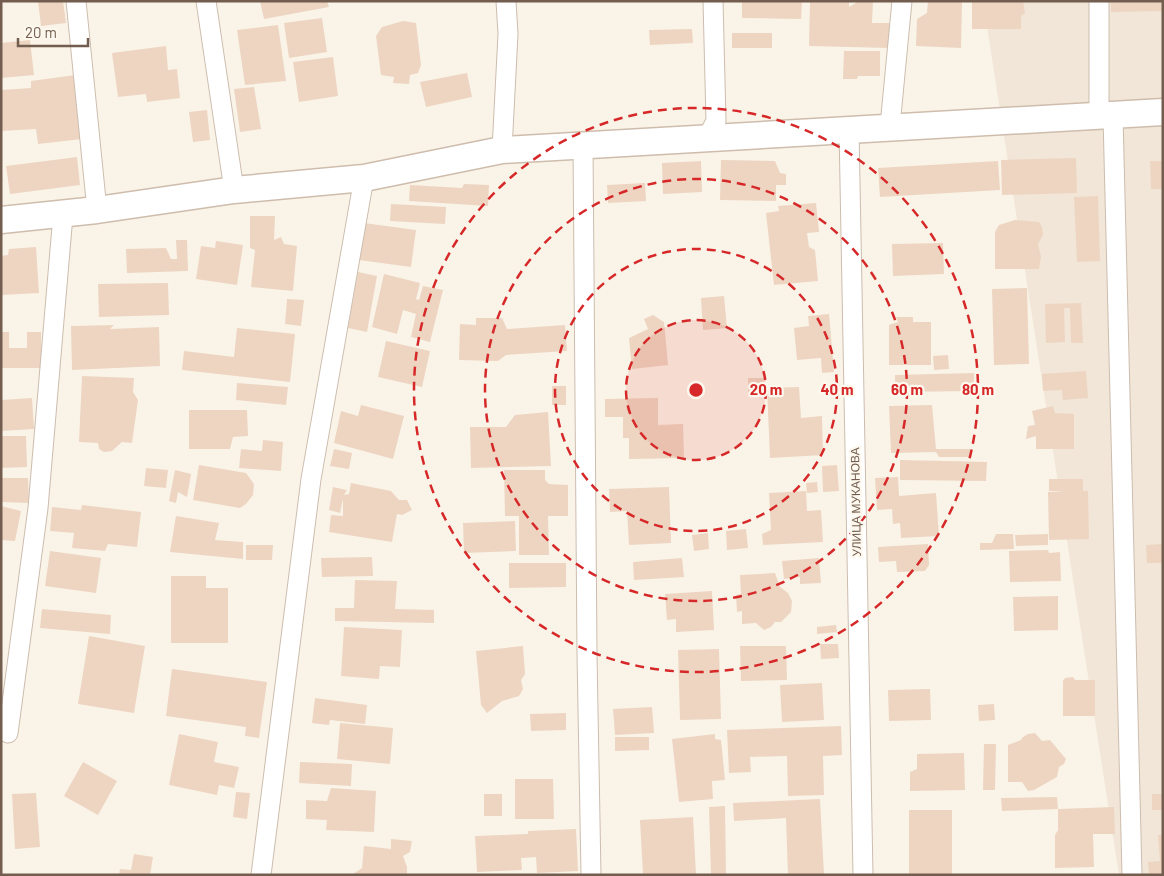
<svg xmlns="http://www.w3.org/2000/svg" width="1164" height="876" font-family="Barlow,sans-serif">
	<rect width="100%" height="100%" fill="#faf4e8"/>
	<!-- residential -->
	<path fill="#f1e6d7" d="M983,1h180v874h-44z"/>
	<!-- building -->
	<path fill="#edd5c2" d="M38,1h25l3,22 -25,3z
		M260,1h67l2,6 -65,12z
		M742,1h60l-1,18 -59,-1z
		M810,1h39v6l10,-6h14l-1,22h17v25l-80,-2z
		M928,1h34l-1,47 -45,-2 1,-27 10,-6z
		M972,1h51l2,12 -4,3v13h-49z
		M1111,1h52v10l-52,1z
		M322,18l5,34 -38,6 -5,-35z
		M403,21l13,2 5,42 -3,8 -8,2 -1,9 -16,-1 1,-6 -13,-2 -5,-39 6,-9z
		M278,25l8,56 -41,4 -8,-55z
		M692,29l1,14 -43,2 -1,-15z
		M732,33h40v15h-40z
		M30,40l4,35 -33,3v-35z
		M166,46l2,24 9,-1 3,29 -33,4 -1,-8 -28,3 -6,-44z
		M844,51h36v25h-22l-1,3h-14z
		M333,57l5,39 -39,6 -6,-40z
		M467,73l5,24 -46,10 -6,-25z
		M75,75l7,64 -44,5 -2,-15 -35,2v-41l30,-2v-7z
		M254,87l7,42 -21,3 -6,-43z
		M207,110l3,30 -17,2 -4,-30z
		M77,157l3,28 -70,9 -4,-28z
		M1076,158l1,35 -75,2 -1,-35z
		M721,160l54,1 5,12 6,1v11h-10v16l-56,-1z
		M701,161l1,31 -39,2 -1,-31z
		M998,161l2,29 -120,7 -2,-29z
		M1150,161h13v28h-12z
		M645,183l1,18 -38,2 -1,-18z
		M464,184l25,1 -1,21 -79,-5 1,-16 52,3z
		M1098,196l2,65 -23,1 -3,-65z
		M816,203l3,29 -12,1 2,14 6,3 3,31 -44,4 -8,-72 13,-2 -1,-5z
		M391,204l55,3 -1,17 -55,-3z
		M250,216h25l-1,24 7,-3 3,7 13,2 -4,45 -42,-4 4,-37 -5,-2z
		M1015,220l24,2 3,5 1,8 -5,9 3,13 -2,12h-44v-37l4,-7z
		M364,223l52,7 -5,37 -52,-7z
		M176,240h11l1,31 -61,2 -1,-24 40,-1 5,11h6z
		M216,241l27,4 -6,40 -41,-6 5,-33 14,2z
		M943,243l1,31 -51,2 -1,-32z
		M36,247l3,46 -38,2v-39l7,-1 1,-6z
		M358,272l19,4 -10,56 -19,-4z
		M384,274l36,9 -4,16 3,1 4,-14 20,4 -13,52 -19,-5 5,-23 -13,-4 -6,24 -25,-7z
		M168,283l1,32 -70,2 -1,-33z
		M1027,288l2,76 -35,1 -2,-76z
		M724,296l3,32 -24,2 -2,-32z
		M287,299l17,1 -3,26 -16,-2z
		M1081,303l2,40h-12l-1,-35h-6l1,34 -19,1 -1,-39z
		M829,314l5,58 -12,1 -1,-15 -24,2 -3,-32 15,-2 -1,-10z
		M653,315l11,7 4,43 -36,4 -3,-31 19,-9 -4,-10z
		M896,317h17v5h18v43h-42v-40l9,-3z
		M476,318h26l5,11 58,-4 2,26 -61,4 -8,6 -39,-1 1,-36 16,1z
		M114,325l-4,4 49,-2 1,39 -88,4 -1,-44z
		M237,328l58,6 -5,48 -108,-12 2,-19 50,6z
		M1,332h8v16h18v-16h14v36h-40z
		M386,341l44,10 -8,36 -44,-10z
		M948,355l1,14 -15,1 -1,-14z
		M1086,371l2,27 -25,2 -1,-10 -19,1 -1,-17z
		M974,373v18l-79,1v-17z
		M82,376l52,2 -1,14 5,8 -6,43 -10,-1 -10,9 -8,1 -5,-3 -1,-6 -19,-1z
		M748,378h16v12l-16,5z
		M237,383l51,4 -2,18 -50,-5z
		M552,386h14v19h-14z
		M799,387l2,31 21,-2 1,39 -53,3 -3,-70z
		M32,398l2,31 -33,2v-31z
		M658,398v27l25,-1 1,34 -55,1v-21h-6v-21h-18v-18z
		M361,405l43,11 -11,43 -59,-16 7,-32 17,5z
		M932,405l4,44h34l1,8h-32l-3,-5 -45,1 -2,-47z
		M1053,406l2,7 19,1v35h-38v-13l-10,3 2,-13 7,-1 -3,-14z
		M189,410h58l1,26 -15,1 -3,12h-41z
		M548,412l3,54 -80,2 -1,-41h36l9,-12z
		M1,436h25l1,31 -26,1z
		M263,440l20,2 -2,29 -42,-3 2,-19 21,2z
		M334,449l18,4 -3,16 -19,-3z
		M900,460l87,2 -1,19 -86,-1z
		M199,465l47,8 8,11 -1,11 -7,9 -6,4 -47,-8z
		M837,465l2,26 -16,1 -1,-26z
		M146,468l22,2 -2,18 -22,-2z
		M175,470l16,4 -4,23 -9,-5 -2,11 -7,-2z
		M504,470h41v10l4,4 19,1v31h-20l1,39h-30v-39h-14z
		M898,477l1,19 37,-3 3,43 -38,2 -1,-15 -7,1 -1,-15 -15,1 -2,-32z
		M1,478h27l1,25 -28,-1z
		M1049,479h34v12h5l1,48 -40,1 -1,-48h21l-20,-1z
		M817,482l1,10 -11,1 -1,-10z
		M351,483l40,8 8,9h8l5,10 -10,5 -5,-1 -5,28 -63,-10 2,-17 12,1v-17l-3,14 -11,-3 4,-23 14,3 -3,5 5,-1z
		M669,487l2,56 -42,2 -2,-34 -17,1 -1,-23z
		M806,491l1,20 14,-1 2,32 -60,3 -1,-11 9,-4 -2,-37z
		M82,505l59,7 -4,35 -29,-3 -3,7 -33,-3 2,-15 -24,-2 2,-24 29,3z
		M1,506l20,5 -6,30 -14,-1z
		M176,516l43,7 -4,17 28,2v17l-73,-7z
		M515,521l1,30 -52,2 -1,-30z
		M746,529l2,19 -21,2 -1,-19z
		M708,533l1,16 -15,2 -2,-16z
		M996,534h17l1,15 -34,1v-7h12z
		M1048,534v11l-32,1 -1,-11z
		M928,544l1,21 -4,6 -28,1 -1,-11 -17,1 -1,-15z
		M1163,544v19h-16l-1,-18z
		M246,545h27l-1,15h-26z
		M1048,550l1,3 11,-1 1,29 -51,1 -1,-31z
		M50,551l51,7 -5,35 -51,-7z
		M372,557l1,19 -51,1 -1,-19z
		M682,558l2,19 -50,3 -1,-18z
		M819,558l2,25 -21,1v-7l-16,2 -2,-18z
		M509,563h57v24l-57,1z
		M775,573l5,14 8,6 4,8 -1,11 -10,10h-6l-4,5 -7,3 -8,-7 -14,1v-13l-5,1 -1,-17 5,-1 -1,-19z
		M171,576h35v12h22v55h-57z
		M355,580l42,1 -2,28 39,1v13l-99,-2v-13h19z
		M712,591l2,39 -38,2v-13l-9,1 -2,-26z
		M1058,596v34l-44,1 -1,-34z
		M42,609l69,6 -1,19 -70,-6z
		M836,625l1,7 -20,2v-7z
		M344,627l58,3 -2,37 -20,-1 -1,13 -38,-3z
		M89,636l56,10 -11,67 -56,-9z
		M820,644h18l1,14 -18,1z
		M523,646l2,28 -4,6 2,9 -4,7 -17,5 -15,12 -6,-8 -5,-54z
		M740,646h46l1,34 -46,1z
		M719,649l2,70 -41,1 -2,-70z
		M172,669l95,13 -8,56 -14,-2 1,-9 -80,-11z
		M1073,677l2,3h20v36h-32v-35l2,-3z
		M822,683l2,37 -42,2 -2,-37z
		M930,689l1,31 -42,1 -1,-31z
		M315,698l52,7 -2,19 -35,-4 -1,5 -17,-2z
		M994,704l1,16 -16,1 -1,-16z
		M652,707l2,26 -39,2 -2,-26z
		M566,713v17l-35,1 -1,-17z
		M340,723l53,5 -3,36 -53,-5z
		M841,726l1,29 -19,1 1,39 -36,1 -1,-40 -37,1 1,15 -22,1 -2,-43z
		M1035,733l7,8 8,-1 16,19 -2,5 -5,3 -2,10 -23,13 -6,1 -6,-9h-14v-37l13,-5 2,-3 5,-3z
		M179,734l39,8 -4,20 25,5 -5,21 -15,-3 -2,10 -48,-10z
		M715,734v5l6,1 4,40 -13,1 1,18 -34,3 -7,-63z
		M615,737h34v13l-34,1z
		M984,744h12l-1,46h-12z
		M964,753l1,37 -55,1v-19l7,-3v-15z
		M83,762l34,19 -19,34 -34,-19z
		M300,762l52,2 -1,22 -52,-3z
		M515,779h38l1,40h-39z
		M331,788l45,3 -2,41 -48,-2 1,-10 -21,-1v-19l21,1z
		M236,792l14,1 -3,26 -14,-2z
		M36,793l4,54 -25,2 -3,-55z
		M484,794h18v22h-18z
		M1152,794h11v16h-11z
		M1057,797l1,12 -56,2 -1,-13z
		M820,799l4,76h-36l-2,-57 -52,3 -1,-18z
		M725,806l1,69h-15l-2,-68z
		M1114,807l1,27h-22l1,33 -39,1v-33l3,-5v-21z
		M909,810h43v64h-43z
		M693,817l3,58h-53l-3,-55z
		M576,829l2,42 -41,2 -1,-16 -15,1 1,12 -45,2 -2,-36 53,-2v-3z
		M1158,835h5v40h-14l-1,-13 12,-1z
		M391,839l21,2 -2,11 -7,4 4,11v8h-55l10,-7 2,-22 27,3z
		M134,854l19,3 -3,18h-31l1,-6 11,1z"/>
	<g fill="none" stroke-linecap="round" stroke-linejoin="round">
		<defs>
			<path id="street" d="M76,1l21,209
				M206,1l28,189
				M1099,1v113
				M1113,116l19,759
				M890,126l12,-125
				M849,129l14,746
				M707,138l9,-17 -3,-120
				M583,146l4,508 4,221
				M502,150l6,-116 -2,-33
				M8,733l30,-225 25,-293
				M261,875l50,-396 53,-301"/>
			<path id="secondary" d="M1,220l96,-10 137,-20 130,-12 138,-28 661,-38"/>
		</defs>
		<!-- street casing -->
		<use href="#street" stroke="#ccbdaf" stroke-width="21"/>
		<!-- secondary casing -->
		<use href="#secondary" stroke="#cebdad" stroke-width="29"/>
		<!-- street -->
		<use href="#street" stroke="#fff" stroke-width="19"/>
		<!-- secondary -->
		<use href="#secondary" stroke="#fff" stroke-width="26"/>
	</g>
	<!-- distance rings -->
	<circle cx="696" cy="390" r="70" fill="#d62828" fill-opacity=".12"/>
	<g fill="none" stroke="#d62828" stroke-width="2.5" stroke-dasharray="9 6">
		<circle cx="696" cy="390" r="70"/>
		<circle cx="696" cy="390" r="141"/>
		<circle cx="696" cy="390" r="211"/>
		<circle cx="696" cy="390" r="282"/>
	</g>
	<g text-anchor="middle" stroke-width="4.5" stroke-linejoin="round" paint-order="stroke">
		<!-- street labels -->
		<g font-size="12" fill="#725d4e" stroke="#fdf8ee">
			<text transform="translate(856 502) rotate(-91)" y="4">УЛИЦА МУКАНОВА</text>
		</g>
	</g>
	<circle cx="696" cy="390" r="8" fill="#d62828" stroke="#fdf8ee" stroke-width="2.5"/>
	<g font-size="15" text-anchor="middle" font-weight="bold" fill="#d62828" stroke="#fdf8ee" stroke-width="4.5" stroke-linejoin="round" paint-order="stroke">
		<text x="766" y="395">20 m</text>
		<text x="837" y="395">40 m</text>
		<text x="907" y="395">60 m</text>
		<text x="978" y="395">80 m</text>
	</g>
	<!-- border -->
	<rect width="1164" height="876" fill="none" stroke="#725d4e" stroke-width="5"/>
	<!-- scale -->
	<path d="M18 38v8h70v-8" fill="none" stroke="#725d4e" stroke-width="2.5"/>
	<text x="25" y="38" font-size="15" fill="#725d4e" stroke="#fdf8ee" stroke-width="4" paint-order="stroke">20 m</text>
</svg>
